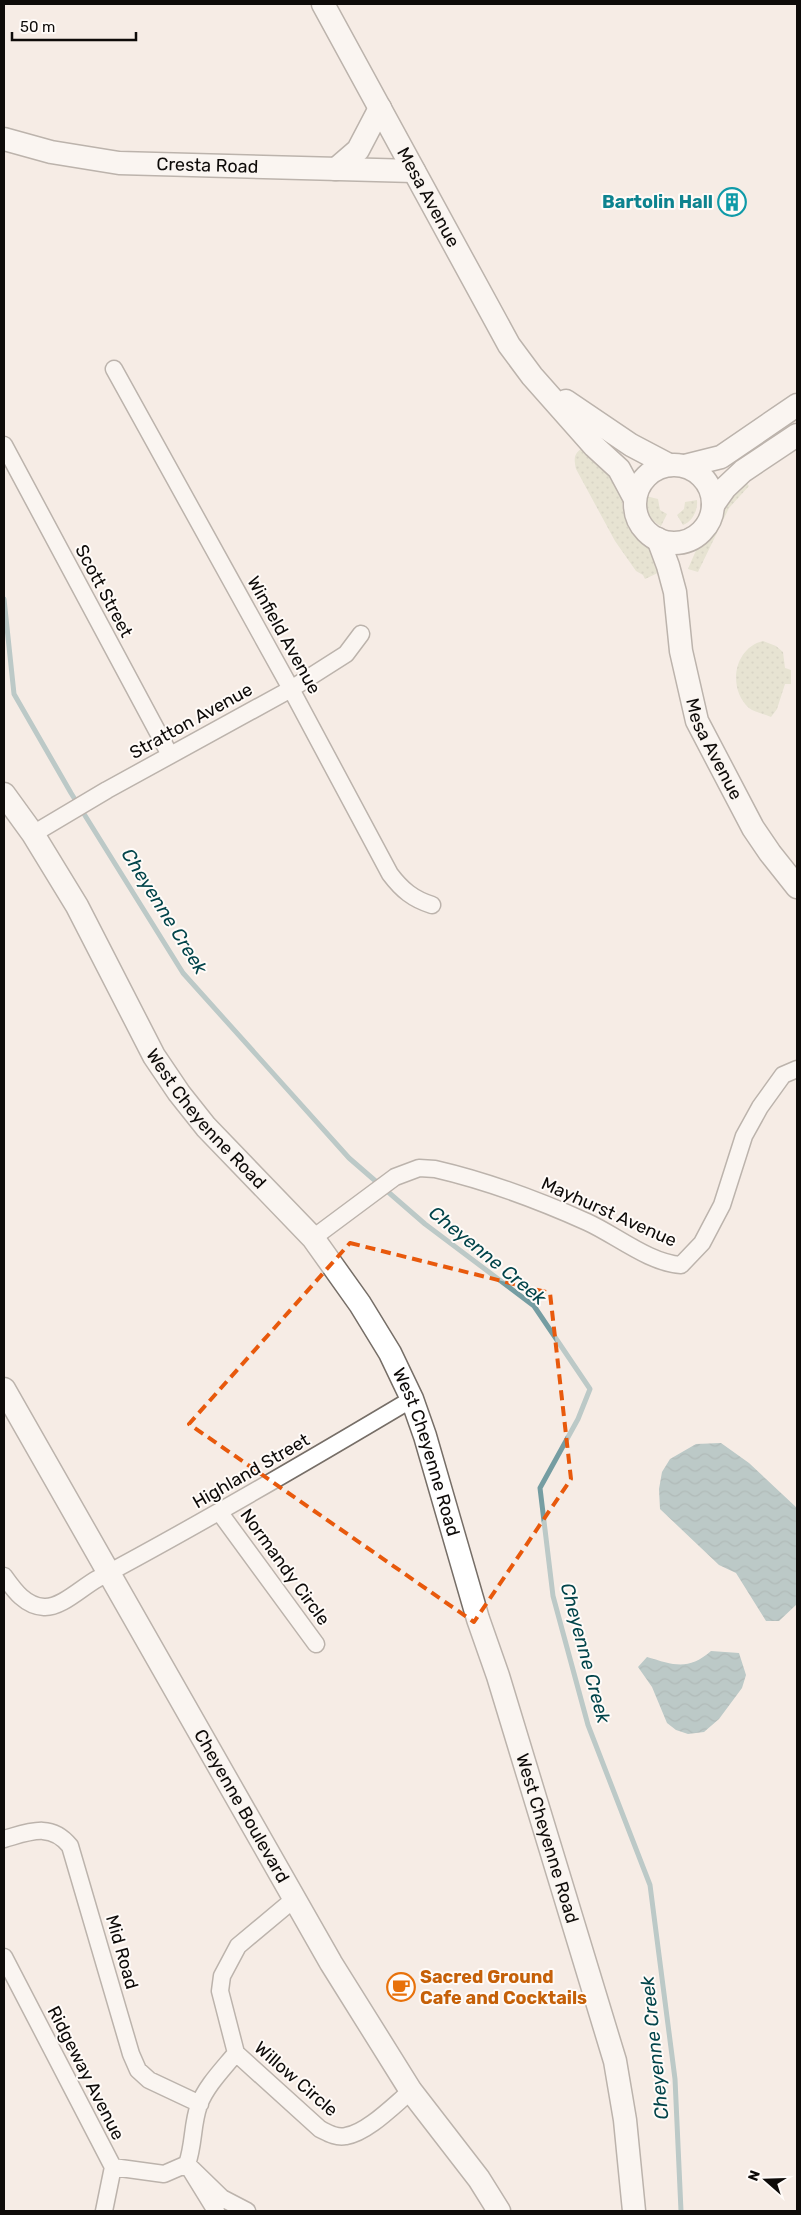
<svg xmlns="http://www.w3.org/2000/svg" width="801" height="2215" font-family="Rubik,sans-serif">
	<defs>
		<pattern id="grass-dots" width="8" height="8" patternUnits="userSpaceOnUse" patternTransform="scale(1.25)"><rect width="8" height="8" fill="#d4d7bb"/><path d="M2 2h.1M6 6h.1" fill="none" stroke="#b5b79f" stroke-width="1.8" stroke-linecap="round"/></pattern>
		<pattern id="water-waves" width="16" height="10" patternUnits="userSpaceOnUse" patternTransform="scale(1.25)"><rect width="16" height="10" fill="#759da2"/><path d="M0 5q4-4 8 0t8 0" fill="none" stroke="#5e7e82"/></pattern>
	</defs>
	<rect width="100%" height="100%" fill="#f6ece5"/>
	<!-- grass -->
	<path fill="url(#grass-dots)" d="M583,448l24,19 14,26 2,17 5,17 23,24 11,20 -17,8 -2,-4 -7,-4 -21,-30 -39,-72c-2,-9 -3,-16 7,-21z
		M743,479l6,7 -20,22 -31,64 -10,-3 9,-21 19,-24 7,-19z
		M646,496l12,3 2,11 7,4 -6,12c-12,-6 -17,-17 -15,-30z
		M697,500c1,10 -4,21 -14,25l-6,-10 7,-6 1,-7z
		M763,641l13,5 7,6 2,16 6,2v14h-6l-8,25 -6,8c-7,-3 -17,-5 -22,-9 -22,-20 -15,-60 14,-67z"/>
	<!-- water -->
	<path fill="url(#water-waves)" d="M721,1443l28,20 48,45v96l-18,17h-13l-30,-48 -17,-8 -59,-56 -1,-20 3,-17 8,-13 26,-15z
		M711,1651l28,2 7,22 -4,13 -23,31 -15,13 -16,2 -12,-4 -9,-7 -15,-36 -14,-20 9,-10c27,8 41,14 64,-6z"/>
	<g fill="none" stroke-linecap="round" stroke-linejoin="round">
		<!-- stream -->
		<path stroke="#759da2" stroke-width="5" d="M4,599l10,95 57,99 112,180 166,185 76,66 109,82 56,83 -12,30 -38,69 13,108 35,129 62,160 25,194 6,132"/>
		<defs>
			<path id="street" d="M114,369l177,320 99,185c12,16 23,25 42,31
				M4,445l166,310
				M33,834l74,-44 184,-101 55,-35 15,-20
				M313,1238l82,-61 24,-9 16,1c52,12 103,31 152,53 29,13 62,41 94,43l21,-22 20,-38 22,-69 16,-29 23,-32 14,-6
				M220,1513l96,131
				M4,1576c10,14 21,30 40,31 17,1 37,-19 53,-28 107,-57 211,-118 315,-180
				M4,1839c25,-7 47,-17 66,7l61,208 7,16 11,10 51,24
				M293,1900l-55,46 -16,30 -2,15 16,62 84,76c8,4 16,9 26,7 21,-3 48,-31 65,-45
				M4,1957l109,210 -9,44
				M236,2053c-13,16 -30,33 -37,52 -7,19 -5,40 -12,59l35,34 25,13
				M113,2167l51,7 23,-10 29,47"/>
			<g id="secondary">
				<path id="s1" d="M323,4l186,341 23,31 62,70 25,23 16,30"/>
				<path id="s2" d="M4,139l47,13 68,11 295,8"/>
				<path d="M336,169l22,-19 22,-42"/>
				<path d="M566,401l65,44 38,20"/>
				<circle cx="674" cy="504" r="39"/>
				<path d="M685,466l36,-9 76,-52"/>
				<path d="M713,505l12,-17 18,-17 54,-36"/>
				<path id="s3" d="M658,539l10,27 7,26 6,59 16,70 56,107 17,25 27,34"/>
				<path id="s4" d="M4,794l29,40 44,72 77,150 25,37 27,34 107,111 47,66 30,49 22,46 13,37 53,183 20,57 117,385 10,59 9,91"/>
				<path id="s5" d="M4,1389l327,574 80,128 68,88 20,32"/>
			</g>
		</defs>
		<!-- street casing -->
		<use href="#street" stroke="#766e67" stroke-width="19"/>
		<!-- secondary casing -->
		<use href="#secondary" stroke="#766e67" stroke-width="25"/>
		<!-- street -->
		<use href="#street" stroke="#fff" stroke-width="16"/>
		<!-- secondary -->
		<use href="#secondary" stroke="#fff" stroke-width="22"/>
	</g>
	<!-- marked area -->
	<path d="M0 0H801V2215H0ZM350,1243l200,50 21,186 -97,143 -285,-198z" fill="#f6ece5" fill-opacity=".55" fill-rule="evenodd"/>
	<path fill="none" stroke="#e8590c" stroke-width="4" stroke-dasharray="10 6" stroke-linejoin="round" d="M350,1243l200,50 21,186 -97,143 -285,-198z"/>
	<!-- icons -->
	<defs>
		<symbol id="building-ring" viewBox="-11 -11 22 22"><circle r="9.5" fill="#fffbf8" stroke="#0f9aa8" stroke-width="1.5"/><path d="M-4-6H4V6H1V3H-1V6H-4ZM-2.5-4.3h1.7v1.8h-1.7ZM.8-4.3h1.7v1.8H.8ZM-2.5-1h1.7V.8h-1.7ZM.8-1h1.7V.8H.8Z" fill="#0f9aa8"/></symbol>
		<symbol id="cafe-ring" viewBox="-11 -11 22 22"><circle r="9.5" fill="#fffbf8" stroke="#e8710a" stroke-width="1.5"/><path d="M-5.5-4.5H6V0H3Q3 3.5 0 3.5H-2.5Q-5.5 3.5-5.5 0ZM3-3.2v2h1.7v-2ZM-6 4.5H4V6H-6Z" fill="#e8710a"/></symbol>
	</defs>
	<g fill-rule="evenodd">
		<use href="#building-ring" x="716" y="186" width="32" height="32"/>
		<use href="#cafe-ring" x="385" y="1971" width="32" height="32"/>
	</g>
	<g text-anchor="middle" stroke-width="4" stroke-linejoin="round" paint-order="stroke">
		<!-- street labels -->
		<g font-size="18" fill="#0e0b09" stroke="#fffbf8">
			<text dy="6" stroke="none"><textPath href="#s2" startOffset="206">Cresta Road</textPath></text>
			<text dy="6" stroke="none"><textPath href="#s1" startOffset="220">Mesa Avenue</textPath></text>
			<text transform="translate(104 591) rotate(62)" y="6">Scott Street</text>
			<text transform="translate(284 635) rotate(61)" y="6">Winfield Avenue</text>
			<text transform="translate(191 721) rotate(-29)" y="6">Stratton Avenue</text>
			<text dy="6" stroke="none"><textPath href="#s3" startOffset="219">Mesa Avenue</textPath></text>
			<text dy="6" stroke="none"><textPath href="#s4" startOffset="384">West Cheyenne Road</textPath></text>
			<text transform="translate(609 1212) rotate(24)" y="6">Mayhurst Avenue</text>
			<text dy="6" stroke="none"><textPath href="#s4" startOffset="789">West Cheyenne Road</textPath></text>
			<text transform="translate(251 1471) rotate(-30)" y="6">Highland Street</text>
			<text transform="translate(285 1567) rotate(54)" y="6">Normandy Circle</text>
			<text dy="6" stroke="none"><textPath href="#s5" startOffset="480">Cheyenne Boulevard</textPath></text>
			<text dy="6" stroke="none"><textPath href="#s4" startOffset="1194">West Cheyenne Road</textPath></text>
			<text transform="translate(122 1952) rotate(74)" y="6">Mid Road</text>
			<text transform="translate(86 2073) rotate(63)" y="6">Ridgeway Avenue</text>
			<text transform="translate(296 2079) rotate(41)" y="6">Willow Circle</text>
		</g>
		<!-- culture labels -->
		<g font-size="18" font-weight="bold" fill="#0d838f" stroke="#fffbf8" text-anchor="end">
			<text x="713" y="208">Bartolin Hall</text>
		</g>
		<!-- food labels -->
		<g font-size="18" font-weight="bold" fill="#c56008" stroke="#fffbf8" text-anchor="start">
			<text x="420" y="1983">Sacred Ground<tspan x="420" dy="21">Cafe and Cocktails</tspan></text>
		</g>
		<!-- water labels -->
		<g font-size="19" font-style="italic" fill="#02444a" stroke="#fffbf8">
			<text transform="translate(165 911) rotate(58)" y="7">Cheyenne Creek</text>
			<text transform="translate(488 1255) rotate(39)" y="7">Cheyenne Creek</text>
			<text transform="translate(586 1653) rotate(75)" y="7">Cheyenne Creek</text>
			<text transform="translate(654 2048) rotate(-96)" y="7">Cheyenne Creek</text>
		</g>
	</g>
	<!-- border -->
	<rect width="801" height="2215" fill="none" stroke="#0e0b09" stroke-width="10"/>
	<!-- north arrow -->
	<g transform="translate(766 2180) rotate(290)" stroke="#fffbf8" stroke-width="4" paint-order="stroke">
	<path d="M0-4L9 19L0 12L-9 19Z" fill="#0e0b09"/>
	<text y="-8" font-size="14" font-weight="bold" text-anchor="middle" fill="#0e0b09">N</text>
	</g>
	<!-- scale -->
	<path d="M12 32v8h124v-8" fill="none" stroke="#0e0b09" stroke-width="2.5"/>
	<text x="20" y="32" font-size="15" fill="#0e0b09" stroke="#fffbf8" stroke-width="4" paint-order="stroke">50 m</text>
</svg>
